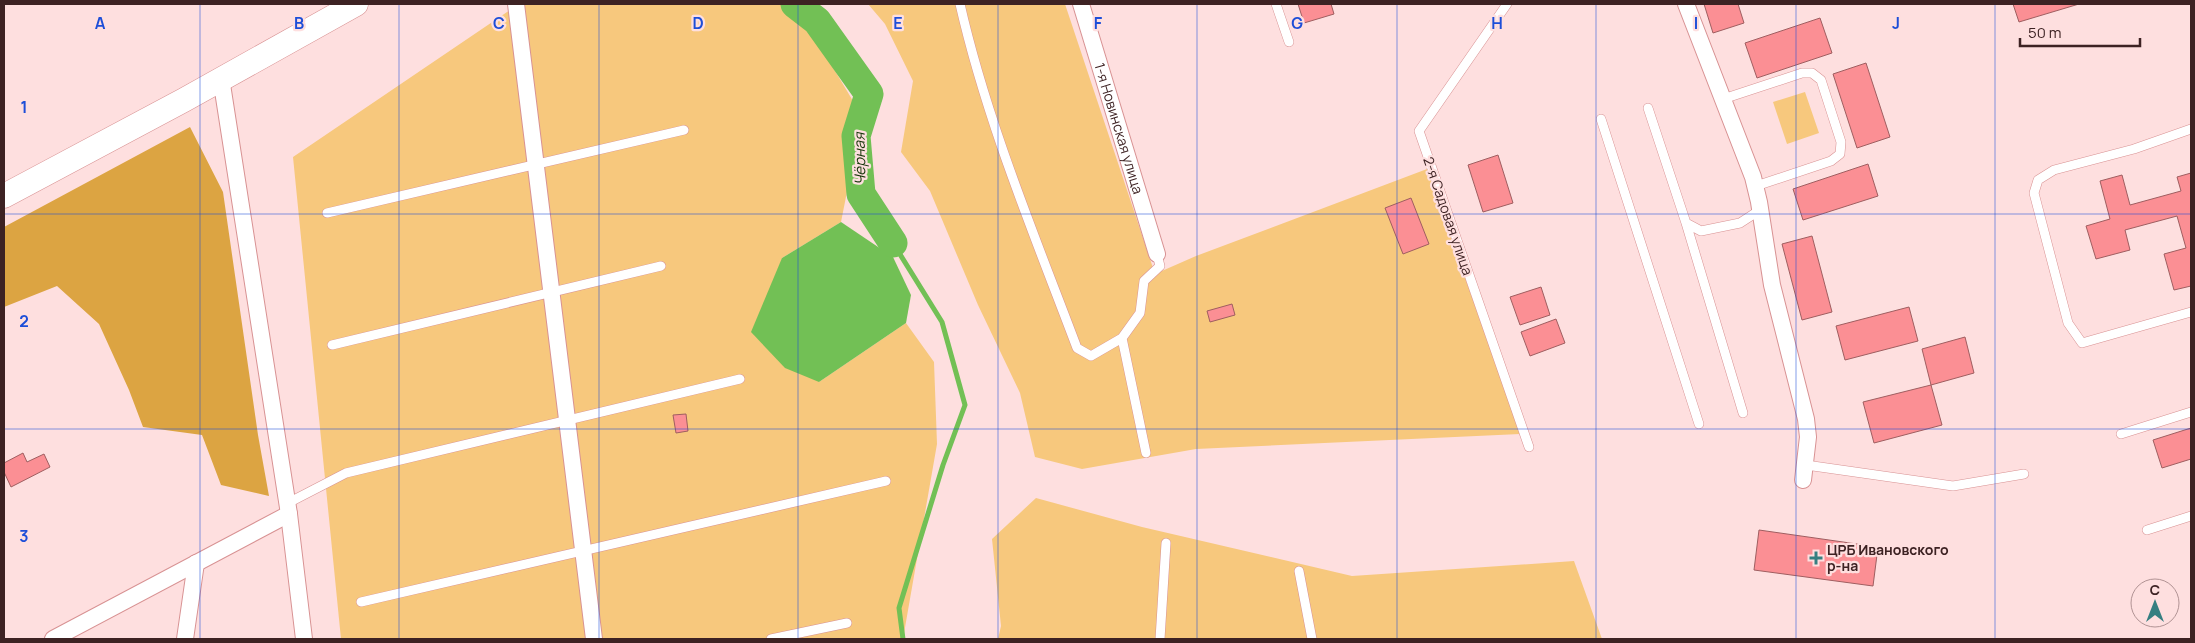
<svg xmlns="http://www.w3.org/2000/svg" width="2195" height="643" font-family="Manrope,sans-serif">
	<rect width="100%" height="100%" fill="#fedfdf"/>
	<!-- green -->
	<path fill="#f7c87d" d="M519,4h276l67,112 -21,106 -59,36 37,124 87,-59 28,39 3,82 -34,195h-562l-48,-482z
		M868,4h197l90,270 41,-18 231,-87 93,265 -324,15 -114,20 -47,-12 -15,-64 -42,-88 -48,-114 -29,-39 12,-71 -28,-57z
		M1805,92l14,41 -32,11 -14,-42z
		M1036,498l106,29 210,49 222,-15 28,78h-604l3,-13 -9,-87z"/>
	<!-- forest -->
	<path fill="#dca442" d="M190,127l33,65 35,243 11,61 -48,-11 -19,-50 -59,-8 -14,-37 -30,-66 -42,-38 -53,21v-80z"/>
	<!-- water -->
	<path fill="#72c055" d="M841,222l52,35 18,38 -5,28 -87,59 -34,-14 -34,-36 31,-74z"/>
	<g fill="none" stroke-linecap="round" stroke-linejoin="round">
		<!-- stream -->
		<path stroke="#72c055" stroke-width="5" d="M893,243l49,79 23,83 -22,60 -44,143 4,31"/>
		<!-- river -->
		<path stroke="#72c055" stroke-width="29" d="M795,4l22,17 52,73 -13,42 5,58 32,49"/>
	</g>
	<!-- building -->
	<path fill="#fb8f94" stroke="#9f5e60" d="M1298,4h33l3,10 -30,9z
		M1704,4h34l6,19 -31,10z
		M2013,4h66l-60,18z
		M1820,18l12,35 -75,25 -12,-35z
		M1866,63l24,74 -33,11 -24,-74z
		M1498,155l15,48 -30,9 -15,-47z
		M1868,164l10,32 -75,24 -10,-31z
		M2191,173v113l-17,4 -10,-36 22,-6 -9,-32 -52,14 5,20 -34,9 -10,-33 24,-7 -10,-38 22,-6 8,30 51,-14 -4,-14z
		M1411,198l18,46 -26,10 -18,-46z
		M1812,236l20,76 -30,8 -20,-76z
		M1541,287l9,28 -30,10 -10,-28z
		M1232,304l3,11 -25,7 -3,-11z
		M1909,307l9,34 -73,19 -9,-34z
		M1556,319l9,24 -35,13 -9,-24z
		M1965,337l9,36 -43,12 -9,-36z
		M1931,385l11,40 -68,18 -11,-41z
		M686,414l2,17 -12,2 -3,-18z
		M2191,428v31l-29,9 -9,-28z
		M23,453l4,9 17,-8 6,13 -39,20 -7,-15v-9z
		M1759,530l119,17 -5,39 -119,-16z"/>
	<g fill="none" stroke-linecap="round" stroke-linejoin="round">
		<defs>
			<path id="lane" d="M960,4c27,118 74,230 117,344l14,8 31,-18
				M1276,4l13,38
				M1507,4l-88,127 110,316
				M1723,99l79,-26h10l9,7 20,62 -1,12 -9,7 -75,25
				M1648,108l38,115 15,8 39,-8 20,-13
				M1601,119l98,305
				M2191,129l-57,20 -80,21 -16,10 -4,13 34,130 14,20 109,-31
				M327,213l357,-83
				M1686,223l57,190
				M332,345l329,-79
				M2121,434l70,-22
				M1146,453l-24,-115 18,-25 4,-32 16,-15 -3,-12
				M1806,465l147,21 71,-12
				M288,503l58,-30 394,-94
				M2147,530l44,-14
				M1299,571l13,68
				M361,602l525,-121
				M771,639l76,-16
				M1160,639l6,-96"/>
			<g id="street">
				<path d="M516,4l78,635"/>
				<path id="s1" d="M1081,4l76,250"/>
				<path d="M1686,4l67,173 6,25 13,83 34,134 2,18 -5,43"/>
				<path d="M221,78l68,436 15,125"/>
				<path d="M53,639l236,-125"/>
				<path d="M185,639l11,-76"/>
			</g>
			<path id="secondary" d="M4,196l180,-96 172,-96"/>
		</defs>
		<!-- lane casing -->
		<use href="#lane" stroke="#d89293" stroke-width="10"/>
		<!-- street casing -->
		<use href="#street" stroke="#d89293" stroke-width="18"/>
		<!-- secondary casing -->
		<use href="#secondary" stroke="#d89293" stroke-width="25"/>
		<!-- lane -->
		<use href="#lane" stroke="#fff" stroke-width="9"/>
		<!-- street -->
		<use href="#street" stroke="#fff" stroke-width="16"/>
		<!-- secondary -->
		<use href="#secondary" stroke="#fff" stroke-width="24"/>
	</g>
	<!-- grid -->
	<path fill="none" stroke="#1d4ed8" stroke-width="1" stroke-opacity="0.55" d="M200,4v635M399,4v635M599,4v635M798,4v635M998,4v635M1197,4v635M1397,4v635M1596,4v635M1796,4v635M1995,4v635M4,214h2187M4,429h2187"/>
	<!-- markers -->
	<path fill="#367f81" stroke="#fedfdf" stroke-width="2" d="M1813.5 550.5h5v5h5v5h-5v5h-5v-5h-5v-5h5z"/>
	<g text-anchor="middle" stroke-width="4.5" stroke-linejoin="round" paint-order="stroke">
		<!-- street labels -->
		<g font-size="14" fill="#3d2223" stroke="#fedfdf">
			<text dy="5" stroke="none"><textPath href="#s1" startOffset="130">1-я Новинская улица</textPath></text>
			<text transform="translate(1448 216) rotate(71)" y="5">2-я Садовая улица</text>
		</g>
		<!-- poi labels -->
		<g font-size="14" font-weight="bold" fill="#3d2223" stroke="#fedfdf" text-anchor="start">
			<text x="1827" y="555">ЦРБ Ивановского<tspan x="1827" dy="16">р-на</tspan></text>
		</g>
		<!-- water labels -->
		<g font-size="15" font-style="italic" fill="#18360b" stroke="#fedfdf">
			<text transform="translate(860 159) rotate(-91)" y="5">Чёрная</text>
		</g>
	</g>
	<g font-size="16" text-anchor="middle" font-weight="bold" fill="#1d4ed8" stroke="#fedfdf" stroke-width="4.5" stroke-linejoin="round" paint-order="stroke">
		<text x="100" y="29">A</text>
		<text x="299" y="29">B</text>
		<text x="499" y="29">C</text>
		<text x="698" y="29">D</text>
		<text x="898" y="29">E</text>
		<text x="1098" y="29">F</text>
		<text x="1297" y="29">G</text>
		<text x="1497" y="29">H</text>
		<text x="1696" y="29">I</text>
		<text x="1896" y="29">J</text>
		<text x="24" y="113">1</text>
		<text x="24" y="327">2</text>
		<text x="24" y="542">3</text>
	</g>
	<!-- border -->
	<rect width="2195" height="643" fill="none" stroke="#3d2223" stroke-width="10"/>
	<!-- north arrow -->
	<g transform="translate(2155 603)"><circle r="24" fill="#fedfdf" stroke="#b19394"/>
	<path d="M0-4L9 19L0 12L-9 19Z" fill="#367f81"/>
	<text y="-8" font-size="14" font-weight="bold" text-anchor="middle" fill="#3d2223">С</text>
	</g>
	<!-- scale -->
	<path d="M2020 38v8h120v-8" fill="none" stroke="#3d2223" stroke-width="2.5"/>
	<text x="2028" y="38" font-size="15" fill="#3d2223" stroke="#fedfdf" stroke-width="4" paint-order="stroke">50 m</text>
</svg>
